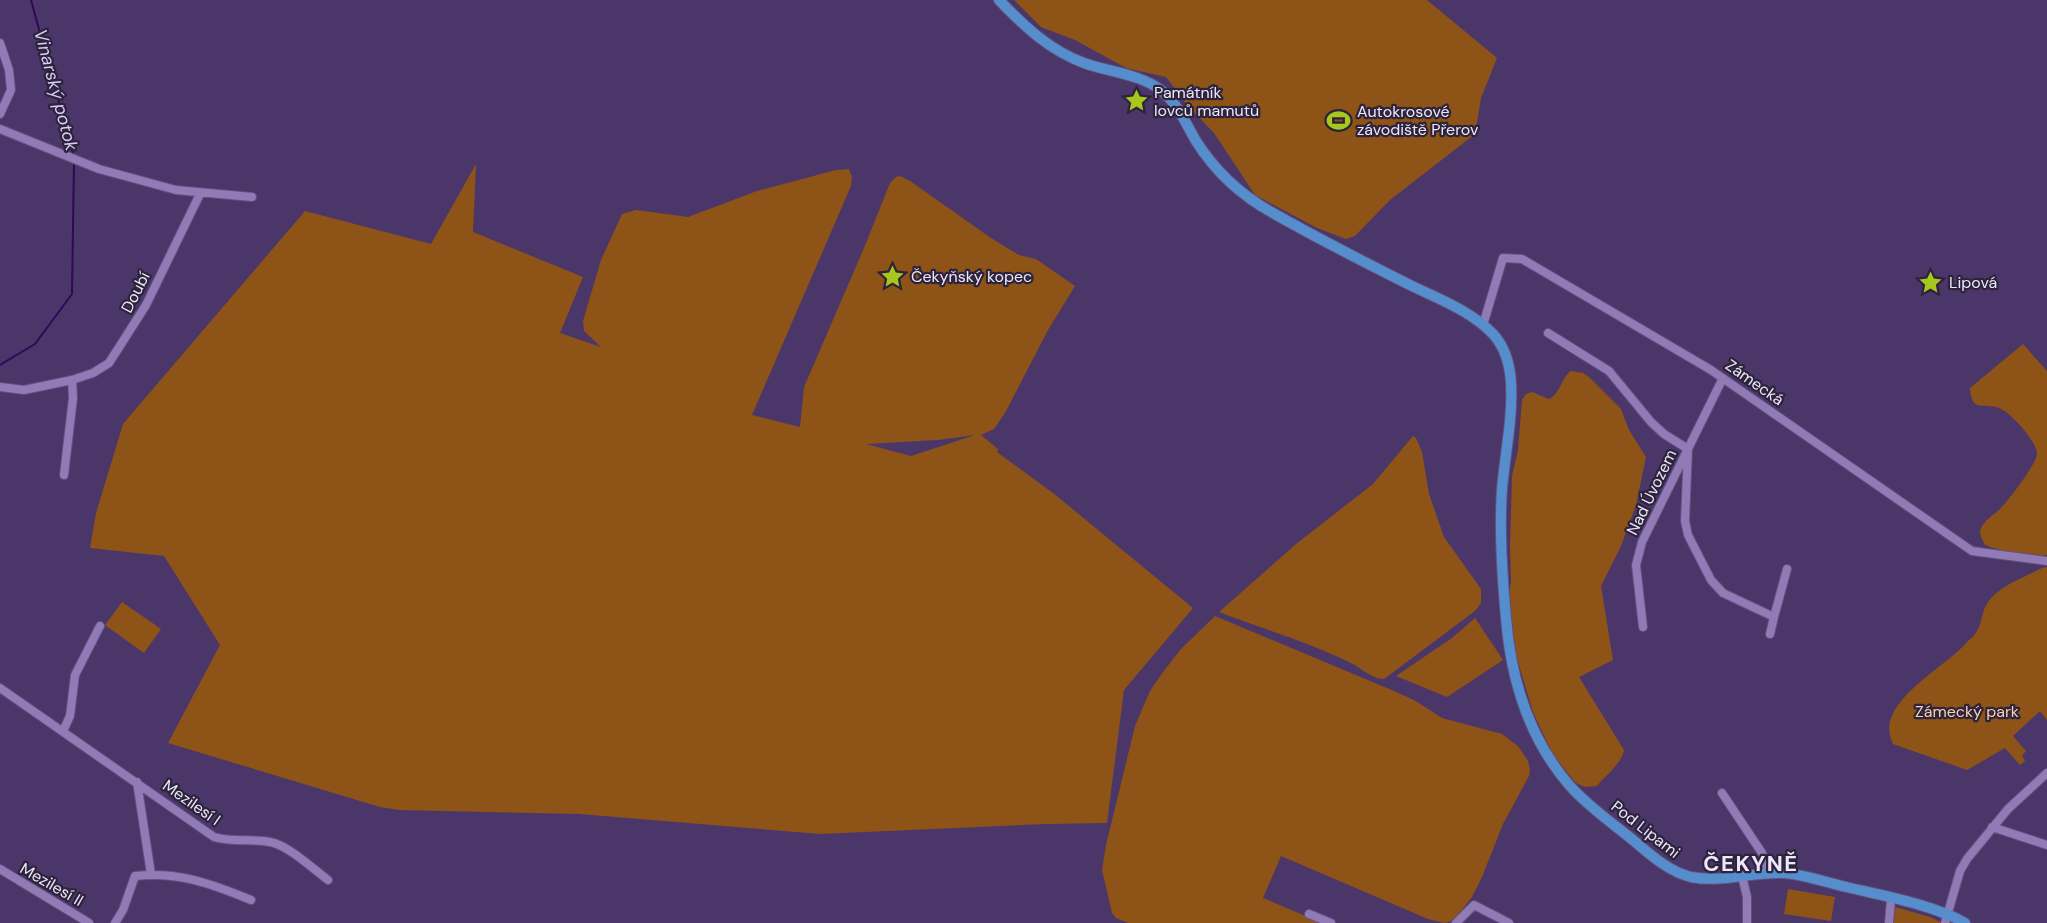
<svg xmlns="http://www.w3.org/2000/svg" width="2047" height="923" font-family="'DM Sans',sans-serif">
	<rect width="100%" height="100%" fill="#4b366a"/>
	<!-- green -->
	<path fill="#8e5316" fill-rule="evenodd" d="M1014,0h413l70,58 -16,40 -6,36 -85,66 -35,36 -9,3 -29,-11 -62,-33 -41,-62 -26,-27 -22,-29 -40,-9 -51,-28 -34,-13z
		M476,164l-3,68 110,45 -23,56 41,14 -17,-16 -1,-10 18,-61 21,-46 14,-4 52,7 69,-26 79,-21 13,-1 3,8 -1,9 -99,229 48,12 4,-40 60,-139 26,-65 6,-6 4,-1 10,5 81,57 28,17 17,4 39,27 -27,44 -43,83 -11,16 -13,6 17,14 -1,3 56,41 140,115 -69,82 -17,133 -60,1 -227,10 -241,-20 -180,-4 -19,-3 -212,-64 52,-98 -56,-89 -74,-8 6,-35 27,-89 182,-213 126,33zM975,435l-64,21 -45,-12 72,-4z
		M2023,344l24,27v184c-22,0 -42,-2 -62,-10 -2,-4 -5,-9 -5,-13 1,-10 15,-18 21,-24 8,-8 36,-45 36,-54 0,-13 -27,-42 -38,-46 -16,-6 -27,6 -29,-20z
		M1571,371l12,2 6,4 32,32 8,21 17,27 -10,48 -15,41 -20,40 12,74 -34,17 45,73c-2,13 -19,26 -27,36l-12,1 -9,-4 -23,-28 -20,-43 -17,-57 -7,-57 2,-17 -1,-35 2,-70 6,-26 4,-50 4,-6 6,-2 17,7c11,-5 12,-21 22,-28z
		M1413,436l3,2 6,14 7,42 15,43 37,52v14l-6,8 -91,68c-12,0 -23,-11 -33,-16 -42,-21 -88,-34 -132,-51l77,-68 77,-60z
		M2047,567v153l-7,-9 -27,25 13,15 -4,5 3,5 -5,4 -15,-17 -38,22 -74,-26c-21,-41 53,-76 75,-103 3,-3 7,-6 9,-10 8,-15 3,-22 17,-36 13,-12 33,-19 48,-27z
		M122,602l39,27 -17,24 -39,-28z
		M1215,616l179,75 20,9 28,18 60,16 16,12 10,15 2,8 -1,7 -26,48 -21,53 -10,20 -19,24 -9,2 -16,-4 -147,-63 -18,42 59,25h-194l-12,-5 -4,-5 -10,-43 4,-25 29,-119 15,-35 13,-19 17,-22z
		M1475,618l28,42 -56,37 -51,-21 56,-38z
		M1788,889l47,8 -4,24 -47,-7z
		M1895,907l35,10 12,6h-49z"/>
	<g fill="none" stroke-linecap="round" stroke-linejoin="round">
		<!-- stream -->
		<path stroke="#310757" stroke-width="2" d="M31,0l43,157
			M0,365l35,-21 37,-50 2,-132"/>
		<defs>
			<path id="minor" d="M0,43l9,27 2,20 -11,24
				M0,129l99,40 77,21 76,7
				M1483,325l20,-67 19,1 189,111 261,181 75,10
				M1548,333l61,38 42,51 13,12 24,15 -3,72 3,14 23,45 12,13 51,24 13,-48
				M0,387l24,3 48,-10 21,-7 16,-10 37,-58 54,-111
				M64,475l9,-77 -1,-18
				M1643,627l-7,-62 6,-23 81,-164
				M1770,634l4,-17
				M0,688l214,149c19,6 37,1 56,5 18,3 43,27 58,38
				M63,731l7,-15 5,-41 25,-49
				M137,782l14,92
				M1722,793l40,60 7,20
				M1992,827l55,18
				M0,869l89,54
				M1742,876l5,21v26
				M1309,914l22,9
				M115,923l8,-13 12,-34c43,-5 77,8 116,24
				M1456,923l18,-18 35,18
				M1889,923l2,-24
				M1945,923l15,-52 7,-12 41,-50 39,-36"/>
			<path id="major" d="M999,0c25,26 50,50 85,63 25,9 57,11 78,28 16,13 24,33 34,50 19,30 46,55 77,72 44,25 89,48 135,71 28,14 62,26 85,50 12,13 17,31 18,49 2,35 -6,71 -9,106 -3,43 0,86 4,129 5,62 23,121 64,168 17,19 38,34 58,50 19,15 38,35 63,41 30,6 61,-5 91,-4 20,1 40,8 60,13 37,9 90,18 123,37"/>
		</defs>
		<!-- minor casing -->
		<use href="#minor" stroke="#62507b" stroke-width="10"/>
		<!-- major casing -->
		<use href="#major" stroke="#62507b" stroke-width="12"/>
		<!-- minor -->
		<use href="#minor" stroke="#917bb6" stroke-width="8"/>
		<!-- major -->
		<use href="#major" stroke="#568ecd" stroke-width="10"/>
	</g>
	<!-- icons -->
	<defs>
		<symbol id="sight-bare" viewBox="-9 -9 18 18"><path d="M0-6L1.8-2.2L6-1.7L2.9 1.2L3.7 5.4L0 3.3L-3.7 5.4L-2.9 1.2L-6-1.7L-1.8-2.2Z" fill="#a8c71d" stroke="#2d243c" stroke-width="2.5" paint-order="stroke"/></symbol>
		<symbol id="stadium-bare" viewBox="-9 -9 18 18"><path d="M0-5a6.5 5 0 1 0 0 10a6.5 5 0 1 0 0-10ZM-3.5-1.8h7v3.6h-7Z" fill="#a8c71d" stroke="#2d243c" stroke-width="2.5" paint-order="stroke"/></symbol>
	</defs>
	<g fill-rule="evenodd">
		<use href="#sight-bare" x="1120" y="84" width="33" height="33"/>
		<use href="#stadium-bare" x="1322" y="104" width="33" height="33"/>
		<use href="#sight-bare" x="876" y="260" width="33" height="33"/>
		<use href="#sight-bare" x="1914" y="266" width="33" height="33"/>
	</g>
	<g text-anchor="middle" stroke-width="4.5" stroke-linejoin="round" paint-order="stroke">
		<!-- poi labels -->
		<g font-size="16" fill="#eee7fb" stroke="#2d243c" text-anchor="start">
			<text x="1154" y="98">Památník<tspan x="1154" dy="18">lovců mamutů</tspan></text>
			<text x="1357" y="117">Autokrosové<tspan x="1357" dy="18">závodiště Přerov</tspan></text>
			<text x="911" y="282">Čekyňský kopec</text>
			<text x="1949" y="288">Lipová</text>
		</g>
		<!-- street labels -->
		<g font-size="16" fill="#eee7fb" stroke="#2d243c">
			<text transform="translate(135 292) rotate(-63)" y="6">Doubí</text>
			<text transform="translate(1755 382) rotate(35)" y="6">Zámecká</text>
			<text transform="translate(1651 492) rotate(-64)" y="6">Nad Úvozem</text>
			<text transform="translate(192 802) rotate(35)" y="6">Mezilesí I</text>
			<text transform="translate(1646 829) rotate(38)" y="6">Pod Lipami</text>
			<text transform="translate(52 884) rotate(30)" y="6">Mezilesí II</text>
		</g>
		<!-- park labels -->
		<g font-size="16" fill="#fad1b0" stroke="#2d243c">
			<text x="1967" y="717">Zámecký park</text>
		</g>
		<!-- water labels -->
		<g font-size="18" font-style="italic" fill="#dacbf8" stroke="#2d243c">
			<text transform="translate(56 90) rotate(75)" y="6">Vinarský potok</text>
		</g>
		<!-- district labels -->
		<g font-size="22" font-weight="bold" letter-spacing="1.5" fill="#eee7fb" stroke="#2d243c">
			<text x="1751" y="871">ČEKYNĚ</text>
		</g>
	</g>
</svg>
